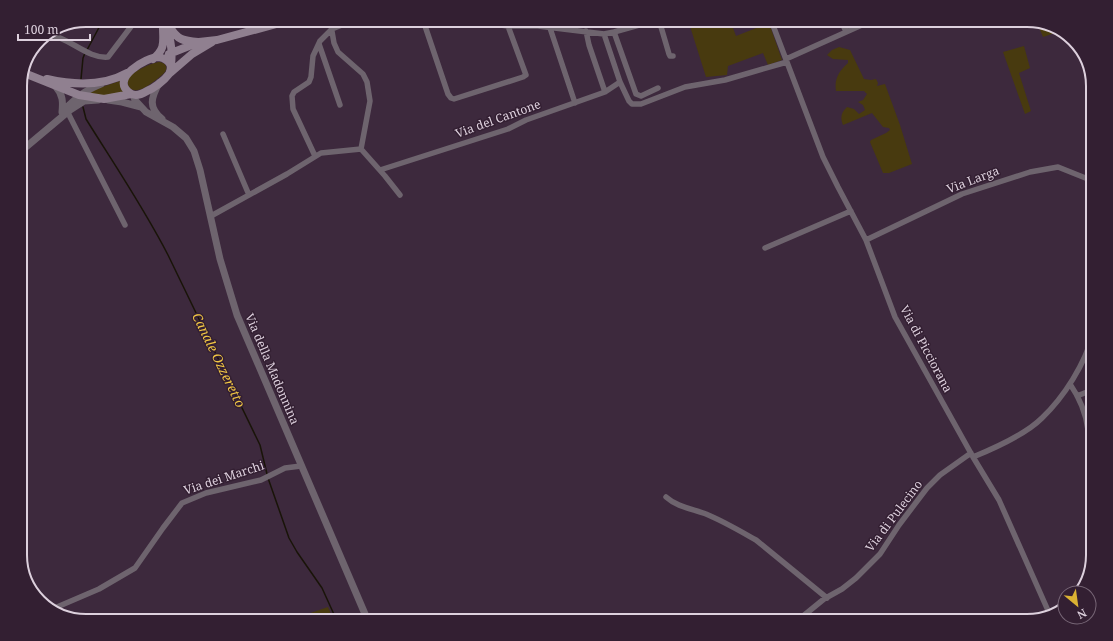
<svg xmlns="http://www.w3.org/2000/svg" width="1113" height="641" font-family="'Noto Serif',serif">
	<rect width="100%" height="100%" fill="#3d293d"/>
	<!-- green -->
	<path fill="#483a0f" d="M688,20h42l6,16 33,-13 13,37 -14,5 -5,-12 -35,13 -1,9 -21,2z
		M1037,23l16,4 2,6 -12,4z
		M1024,46l6,22 -11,5 12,38 -6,3 -22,-62z
		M839,47l11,3 14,29 7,1 5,-1 2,4 -1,3 8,-2 15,41 12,39 -23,9h-6l-13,-31 1,-2 15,-7 4,-3 -1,-2 -6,-1 -11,-14 -29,12c-3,-8 -2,-12 4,-18l7,2 5,5 6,-4 -2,-5 -5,-3 5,-2 4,-6 -3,-3h-28c-2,-12 3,-20 12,-28v-3l-15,-1 -6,-4 5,-5z
		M160,62c8,2 8,8 2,13 -6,5 -24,21 -32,13 -2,-2 -3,-6 -2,-9 3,-7 25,-17 32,-17z
		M120,81l1,6 4,7 -11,2 -27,-2 6,-4z
		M328,607l6,14h-47z"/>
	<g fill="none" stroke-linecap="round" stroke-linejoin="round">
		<!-- stream -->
		<path stroke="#191408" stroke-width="1.5" d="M87,50l16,-30
			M81,79l2,-21 2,-5
			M83,107l3,12c28,45 58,89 82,136l92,190 7,29
			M268,478l21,60 8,14 25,36 15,33"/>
		<!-- minor -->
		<path stroke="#6e646e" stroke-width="5.5" d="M330,20l4,23 4,9 25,22 4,8 3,19 -9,48
			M423,20l25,74 3,4 3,1 69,-22 3,-2 -18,-49
			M462,20l46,6h30l66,8 10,-2 43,-12
			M659,20l10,34 1,2h3
			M771,20l52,137 15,30 28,53 29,77 78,140 26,43 51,115
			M841,20l5,12
			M550,28l25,75
			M586,31l3,14 16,47
			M614,32l22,62 5,2 17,-8
			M604,34l16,48 9,19 3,3h9l44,-17 40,-7 62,-18
			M50,35c20,3 38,24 58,22l28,-37
			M319,44l21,61
			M786,59l87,-39
			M67,111l58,114
			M223,134l26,61
			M315,156l-22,-47 -1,-13 2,-4 15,-10 2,-5 2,-21 7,-15 12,-12 22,-9
			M380,170l128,-41 18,-9 79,-28 15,-10
			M211,216l76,-42 34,-21 40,-4 24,27 15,19
			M866,240l96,-46 68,-22 28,-5 35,14
			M765,248l86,-37
			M1070,384c9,13 16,30 18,46
			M1077,396l15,-6
			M973,457c22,-9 52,-22 69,-39 22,-21 43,-54 51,-84
			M666,497c11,10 27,12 40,17 17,7 34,17 50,26l71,58
			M50,610l49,-21 36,-21 28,-40 19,-25 24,-10 55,-13 24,-12 16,-2
			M797,621l27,-22 18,-10 14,-11 24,-24 19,-29 28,-37 13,-13 31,-22"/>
		<!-- tertiary -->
		<path stroke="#6e646e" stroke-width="7" d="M159,83c-8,15 -11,24 3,36
			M56,87c7,8 7,15 6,25
			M133,95l2,5 11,12 27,15 13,11 8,13 6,19 20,89 17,56 131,306
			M108,100l14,2 19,5
			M64,110c13,-13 20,-19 37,-26
			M20,152l50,-42 14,-9 14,-1"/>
		<!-- secondary -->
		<path stroke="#908090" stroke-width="8" d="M164,20c6,18 9,27 7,45 0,4 0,6 -2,9 -5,7 -15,14 -22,17 -5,3 -12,6 -17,2 -21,-14 16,-36 29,-36 6,1 10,4 12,9
			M170,27c7,13 14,14 28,15
			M169,54l30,-12 18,-2 74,-20
			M153,59c13,-11 10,-17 10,-32
			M24,73l55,22 25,4 27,-5
			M170,73l22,-19 20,-12
			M47,79c26,6 55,8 80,-6"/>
	</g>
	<g text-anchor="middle" stroke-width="3" stroke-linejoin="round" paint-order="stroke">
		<!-- street labels -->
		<g font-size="12" fill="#ddd0dd" stroke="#331f32">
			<text transform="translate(498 119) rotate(-20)" y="4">Via del Cantone</text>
			<text transform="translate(973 180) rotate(-21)" y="4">Via Larga</text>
			<text transform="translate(926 349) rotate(62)" y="4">Via di Picciorana</text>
			<text transform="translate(272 369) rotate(67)" y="4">Via della Madonnina</text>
			<text transform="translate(224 478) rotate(-18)" y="4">Via dei Marchi</text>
			<text transform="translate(894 516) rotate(-53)" y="4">Via di Pulecino</text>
		</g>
		<!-- water labels -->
		<g font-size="13" font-style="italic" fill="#f2c744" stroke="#331f32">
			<text transform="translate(219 360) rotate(64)" y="5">Canale Ozzeretto</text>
		</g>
	</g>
	<!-- crop -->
	<path d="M0 0H1113V641H0ZM86 27H1027A59 59 0 0 1 1086 86V555A59 59 0 0 1 1027 614H86A59 59 0 0 1 27 555V86A59 59 0 0 1 86 27Z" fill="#331f32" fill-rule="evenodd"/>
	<path fill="none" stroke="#ddd0dd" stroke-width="2" d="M86 27H1027A59 59 0 0 1 1086 86V555A59 59 0 0 1 1027 614H86A59 59 0 0 1 27 555V86A59 59 0 0 1 86 27Z"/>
	<!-- north arrow -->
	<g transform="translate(1077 605) rotate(151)"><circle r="19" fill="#331f32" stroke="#776676"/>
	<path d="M0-3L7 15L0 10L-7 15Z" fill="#dbb233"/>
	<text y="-6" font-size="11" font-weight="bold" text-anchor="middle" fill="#ddd0dd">N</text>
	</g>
	<!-- scale -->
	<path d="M18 34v6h72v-6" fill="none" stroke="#ddd0dd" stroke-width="2"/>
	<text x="24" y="34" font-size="12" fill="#ddd0dd" stroke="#331f32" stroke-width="3" paint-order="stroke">100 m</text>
</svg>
